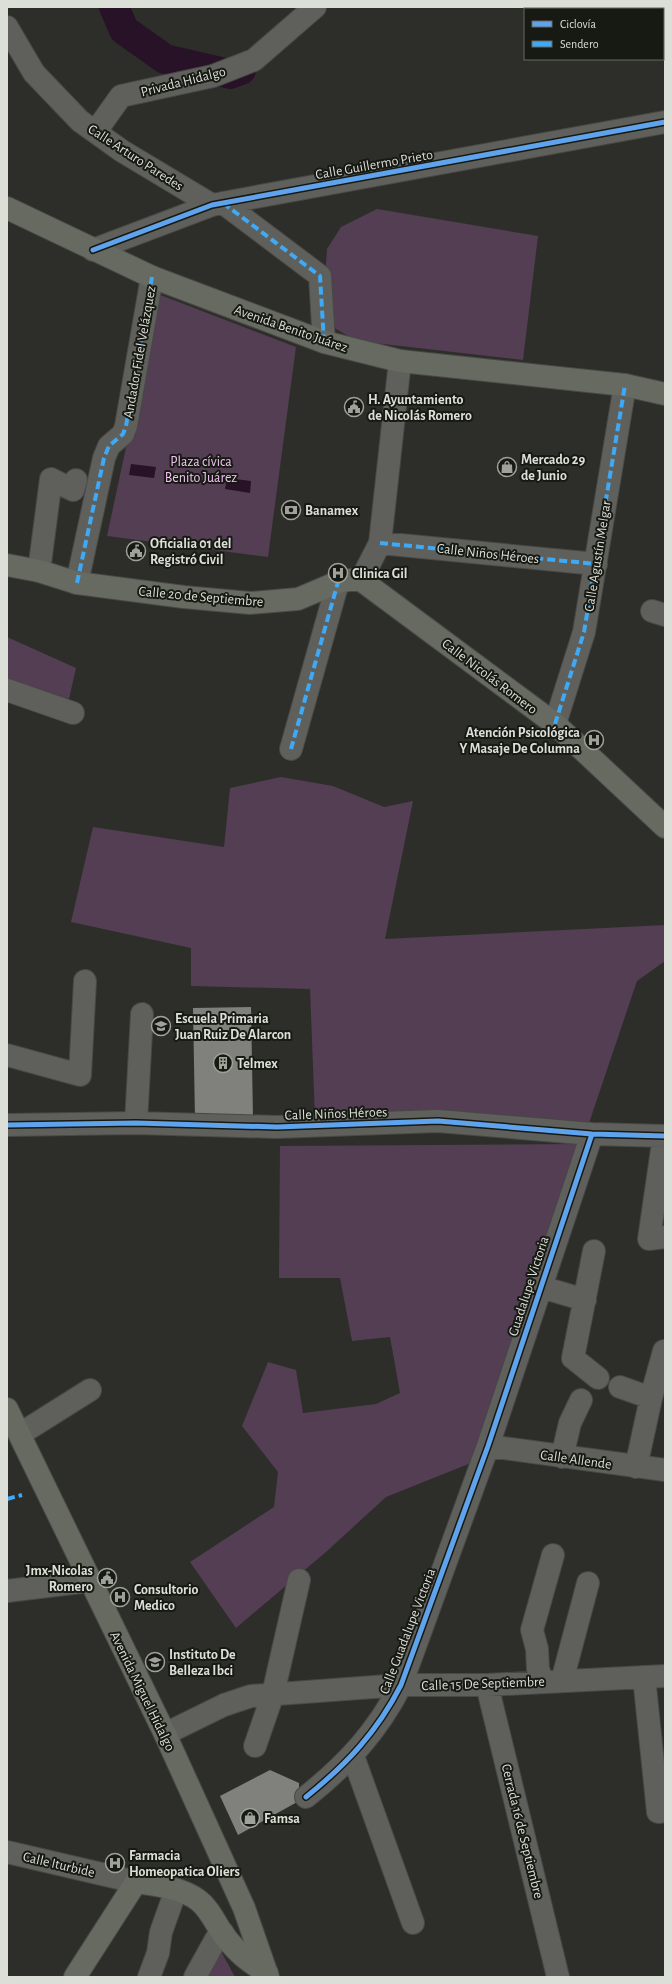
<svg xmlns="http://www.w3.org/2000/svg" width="672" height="1984" font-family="'Alegreya Sans',sans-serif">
	<rect width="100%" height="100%" fill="#2d2e29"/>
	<!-- green -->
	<path fill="#533e53" d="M377,209l161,27 -15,124 -166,-19 -21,-12 -13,-24 4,-56 14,-22z
		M150,291l146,56 -28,210 -161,-21 24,-112z
		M7,637l69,31 -7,31 -62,-17z
		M281,777l52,9 51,21 29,-6 -28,138 280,-14v36l-28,20 -48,142 -274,-5 -5,-129 -119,-3v-38l-120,-26 22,-95 131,20 6,-59z
		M580,1144l-104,317 -90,36 -60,55 -90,76 -46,-66 84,-55 4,-35 -36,-46 26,-64 28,8 7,43 73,-9 24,-11 -10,-56 -38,4 -12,-63h-61l1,-132z
		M216,1942l19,35h-36z"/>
	<!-- water -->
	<path fill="#271228" d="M131,464l25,3 -2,11 -25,-3z
		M227,478l24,3 -1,12 -25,-4z"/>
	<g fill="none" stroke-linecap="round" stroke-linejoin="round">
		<!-- river -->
		<path stroke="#271228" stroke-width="30" d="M114,7l10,23 41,29 65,15 11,-4"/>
	</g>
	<!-- building -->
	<path fill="#80817d" d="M251,1007l2,111 -58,1 -2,-111z
		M270,1770l29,13v18l-61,34 -18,-39z"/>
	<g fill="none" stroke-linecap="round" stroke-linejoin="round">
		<defs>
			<path id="minor" d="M7,27l27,46 46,48 42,30 90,54
				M96,131l25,-35 92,-20 41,-16 61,-53
				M223,203l97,73 4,66
				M93,250l119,-45 453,-83
				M380,543l216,21
				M39,571l12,-92 22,11 3,-10
				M361,580l19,-37 20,-182
				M77,583l27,-125 5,-12 14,-12 3,-8 26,-149
				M652,611l13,4
				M7,690l66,23
				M555,724l29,-92 41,-247
				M291,749l47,-167
				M7,1055l73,20 5,-94
				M136,1123l6,-109
				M7,1125l129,-2 141,4 161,-6 154,13 73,2
				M664,1136l-15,103 16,-2
				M594,1251l-21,107 25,20
				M541,1287l44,13
				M620,1387l31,11
				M20,1434l70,-44
				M488,1446l177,24
				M562,1457l8,-34 11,-23
				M636,1467l15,-69 13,-47
				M7,1591l82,-10
				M644,1677l14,135 7,-1
				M562,1681l26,-98
				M543,1682l-5,-13 -1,-20 -5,-19 21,-75
				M487,1685l71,292
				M165,1734l59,-29 27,-9 150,-11h86l178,-9
				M255,1746l18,-52 26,-114
				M353,1756l60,167
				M306,1797c41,-33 71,-65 95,-112l87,-239 104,-312
				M7,1852l129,30
				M149,1977l9,-24 3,-21 15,-42
				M195,1977l21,-38 7,-6"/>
			<path id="major" d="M7,208l145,69 172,65 76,19 225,24 40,9
				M7,565l32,6 38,12 107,14 66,6 48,-4 40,-17 12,-2h11l194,144 110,103
				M7,1409l158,325 79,174 24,69
				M75,1977l61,-95c20,3 44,5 62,18 12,9 17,23 25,34 14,19 25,27 44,39"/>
		</defs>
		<!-- minor casing -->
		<use href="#minor" stroke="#484946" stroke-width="24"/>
		<!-- major casing -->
		<use href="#major" stroke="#484946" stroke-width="24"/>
		<!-- minor -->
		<use href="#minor" stroke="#5f605b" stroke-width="22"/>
		<!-- major -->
		<use href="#major" stroke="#676a61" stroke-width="22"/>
		<!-- quiet -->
		<path stroke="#3fa9f5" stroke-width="4" stroke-dasharray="8 4" stroke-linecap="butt" d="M223,203l97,73 4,66
			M380,543l216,21
			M77,583l27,-125 5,-12 14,-12 3,-8 26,-149
			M555,724l29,-92 41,-247
			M291,749l47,-167
			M7,1499l15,-4"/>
		<defs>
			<path id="cycleway" d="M93,250l119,-45 453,-83
				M7,1125l129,-2 141,4 161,-6 154,13 73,2
				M306,1797c41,-33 71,-65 95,-112l87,-239 104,-312"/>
		</defs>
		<!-- cycleway casing -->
		<use href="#cycleway" stroke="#171913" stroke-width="8"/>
		<!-- cycleway -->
		<use href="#cycleway" stroke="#60a3ed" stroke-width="5"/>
	</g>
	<!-- icons -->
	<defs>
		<symbol id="civic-ring" viewBox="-11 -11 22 22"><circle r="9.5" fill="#171913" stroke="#9fa19a" stroke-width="1.5"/><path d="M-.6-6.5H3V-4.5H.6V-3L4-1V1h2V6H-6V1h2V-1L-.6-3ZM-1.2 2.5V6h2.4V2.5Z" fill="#9fa19a"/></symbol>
		<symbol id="shop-ring" viewBox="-11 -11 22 22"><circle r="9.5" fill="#171913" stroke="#9fa19a" stroke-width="1.5"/><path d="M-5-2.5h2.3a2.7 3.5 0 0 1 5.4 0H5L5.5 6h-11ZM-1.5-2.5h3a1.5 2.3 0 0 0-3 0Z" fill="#9fa19a"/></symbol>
		<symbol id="bank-ring" viewBox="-11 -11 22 22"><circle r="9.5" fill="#171913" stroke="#9fa19a" stroke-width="1.5"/><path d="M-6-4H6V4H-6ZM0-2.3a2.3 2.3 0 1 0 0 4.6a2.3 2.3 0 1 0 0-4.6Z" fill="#9fa19a"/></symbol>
		<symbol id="hospital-ring" viewBox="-11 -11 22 22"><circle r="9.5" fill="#171913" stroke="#9fa19a" stroke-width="1.5"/><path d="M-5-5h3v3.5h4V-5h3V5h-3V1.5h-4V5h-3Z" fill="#9fa19a"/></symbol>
		<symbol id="school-ring" viewBox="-11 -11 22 22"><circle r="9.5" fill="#171913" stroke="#9fa19a" stroke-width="1.5"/><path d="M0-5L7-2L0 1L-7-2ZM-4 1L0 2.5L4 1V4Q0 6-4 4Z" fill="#9fa19a"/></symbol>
		<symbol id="building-ring" viewBox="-11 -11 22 22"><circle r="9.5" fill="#171913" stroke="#9fa19a" stroke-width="1.5"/><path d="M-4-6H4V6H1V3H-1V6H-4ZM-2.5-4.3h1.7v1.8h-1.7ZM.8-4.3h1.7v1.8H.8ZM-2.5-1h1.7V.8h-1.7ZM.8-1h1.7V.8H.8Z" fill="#9fa19a"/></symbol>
		<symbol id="university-ring" viewBox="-11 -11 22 22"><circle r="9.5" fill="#171913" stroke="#9fa19a" stroke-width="1.5"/><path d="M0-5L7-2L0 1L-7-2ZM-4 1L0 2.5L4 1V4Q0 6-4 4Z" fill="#9fa19a"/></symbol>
	</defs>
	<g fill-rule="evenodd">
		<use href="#civic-ring" x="343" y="396" width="22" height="22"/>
		<use href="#shop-ring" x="496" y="456" width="22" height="22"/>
		<use href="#bank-ring" x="280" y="499" width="22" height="22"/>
		<use href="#civic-ring" x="125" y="540" width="22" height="22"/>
		<use href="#hospital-ring" x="327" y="562" width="22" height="22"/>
		<use href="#hospital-ring" x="583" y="729" width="22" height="22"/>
		<use href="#school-ring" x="150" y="1015" width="22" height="22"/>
		<use href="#building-ring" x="212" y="1052" width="22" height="22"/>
		<use href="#civic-ring" x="96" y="1567" width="22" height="22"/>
		<use href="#hospital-ring" x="109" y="1586" width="22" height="22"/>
		<use href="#university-ring" x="144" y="1651" width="22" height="22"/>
		<use href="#shop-ring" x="239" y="1807" width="22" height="22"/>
		<use href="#hospital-ring" x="104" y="1852" width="22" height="22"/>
	</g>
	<g text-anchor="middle" stroke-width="4" stroke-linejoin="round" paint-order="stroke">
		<!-- street labels -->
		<g font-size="14" fill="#dcdfd7" stroke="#171913">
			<text transform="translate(183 81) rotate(-14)" y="5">Privada Hidalgo</text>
			<text transform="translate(136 157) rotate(33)" y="5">Calle Arturo Paredes</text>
			<text transform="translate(374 164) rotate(-10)" y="5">Calle Guillermo Prieto</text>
			<text transform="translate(291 328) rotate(19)" y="5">Avenida Benito Juárez</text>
			<text transform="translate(139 352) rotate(-80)" y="5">Andador Fidel Velázquez</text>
			<text transform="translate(488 553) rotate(6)" y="5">Calle Niños Héroes</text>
			<text transform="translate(597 556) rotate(-81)" y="5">Calle Agustín Melgar</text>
			<text transform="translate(201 596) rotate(5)" y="5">Calle 20 de Septiembre</text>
			<text transform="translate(490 676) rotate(37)" y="5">Calle Nicolás Romero</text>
			<text transform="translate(336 1113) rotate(-2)" y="5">Calle Niños Héroes</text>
			<text transform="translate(528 1286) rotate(-72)" y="5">Guadalupe Victoria</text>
			<text transform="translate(576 1459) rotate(8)" y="5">Calle Allende</text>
			<text transform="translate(407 1631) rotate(-69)" y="5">Calle Guadalupe Victoria</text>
			<text transform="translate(483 1683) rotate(-2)" y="5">Calle 15 De Septiembre</text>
			<text transform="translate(143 1691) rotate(64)" y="5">Avenida Miguel Hidalgo</text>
			<text transform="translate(523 1831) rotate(76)" y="5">Cerrada 16 de Septiembre</text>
			<text transform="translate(59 1864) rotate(13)" y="5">Calle Iturbide</text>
		</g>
		<!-- poi labels -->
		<g font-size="14" font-weight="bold" fill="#dcdfd7" stroke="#171913" text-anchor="start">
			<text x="368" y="404">H. Ayuntamiento<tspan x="368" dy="16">de Nicolás Romero</tspan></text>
			<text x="521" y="464">Mercado 29<tspan x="521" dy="16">de Junio</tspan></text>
			<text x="305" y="515">Banamex</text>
			<text x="150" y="548">Oficialia 01 del<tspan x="150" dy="16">Registró Civil</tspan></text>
			<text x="352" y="578">Clinica Gil</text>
			<text x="580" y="737" text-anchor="end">Atención Psicológica<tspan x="580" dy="16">Y Masaje De Columna</tspan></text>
			<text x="175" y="1023">Escuela Primaria<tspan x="175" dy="16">Juan Ruiz De Alarcon</tspan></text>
			<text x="237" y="1068">Telmex</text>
			<text x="93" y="1575" text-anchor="end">Jmx-Nicolas<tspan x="93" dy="16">Romero</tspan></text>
			<text x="134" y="1594">Consultorio<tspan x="134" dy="16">Medico</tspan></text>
			<text x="169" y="1659">Instituto De<tspan x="169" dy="16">Belleza Ibci</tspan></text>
			<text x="264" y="1823">Famsa</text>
			<text x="129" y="1860">Farmacia<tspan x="129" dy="16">Homeopatica Oliers</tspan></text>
		</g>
		<!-- park labels -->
		<g font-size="14" fill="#f1c1f4" stroke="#171913">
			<text x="201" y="466">Plaza cívica<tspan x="201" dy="16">Benito Juárez</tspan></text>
		</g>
	</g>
	<!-- border -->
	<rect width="672" height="1984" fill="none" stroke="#dcdfd7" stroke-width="16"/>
	<!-- legend -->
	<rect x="524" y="8" width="140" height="52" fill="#171913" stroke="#666861"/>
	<rect x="532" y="21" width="20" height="6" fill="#60a3ed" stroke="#666861"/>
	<text x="560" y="28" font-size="12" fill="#dcdfd7">Ciclovía</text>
	<rect x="532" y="41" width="20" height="6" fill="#3fa9f5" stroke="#666861"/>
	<text x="560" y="48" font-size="12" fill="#dcdfd7">Sendero</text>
</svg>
